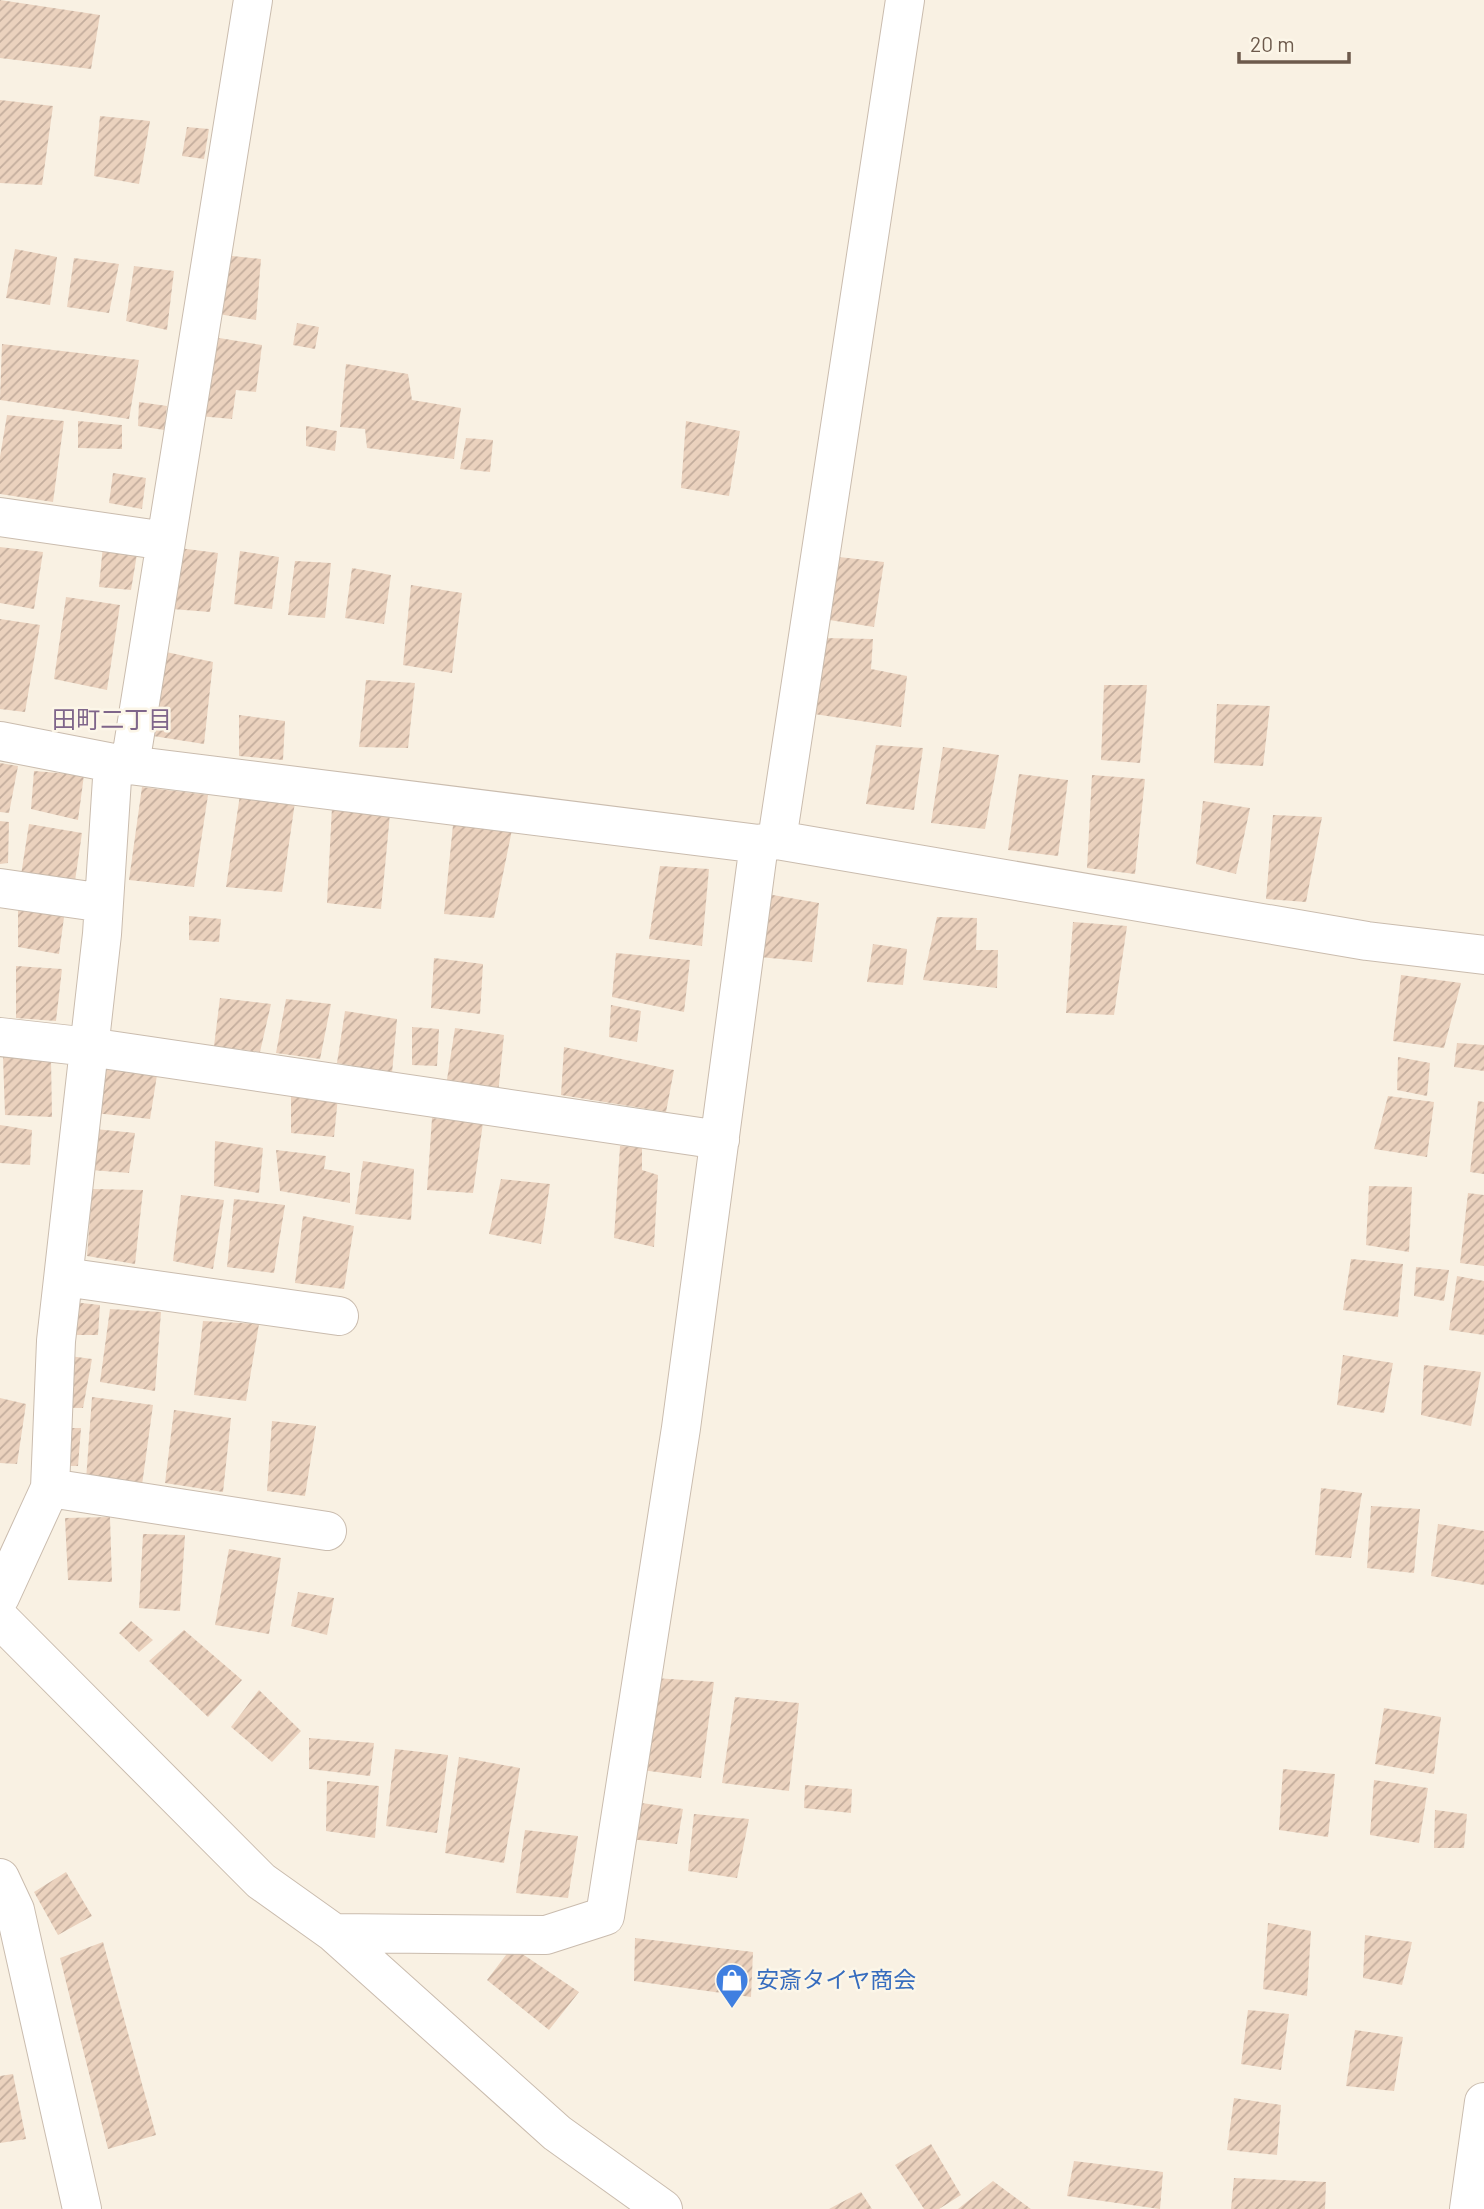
<svg xmlns="http://www.w3.org/2000/svg" width="1484" height="2209" font-family="Barlow,'Noto Sans JP',sans-serif">
	<defs>
		<pattern id="building-hatch" width="6" height="6" patternUnits="userSpaceOnUse" patternTransform="scale(1.75)"><rect width="6" height="6" fill="#ebd2be"/><path d="M-1 1l2-2M0 6l6-6M5 7l2-2" fill="none" stroke="#c3ad9d"/></pattern>
	</defs>
	<rect width="100%" height="100%" fill="#f9f1e3"/>
	<!-- building -->
	<path fill="url(#building-hatch)" d="M0,0l100,15 -9,54 -91,-11z
		M0,100l53,6 -11,79 -42,-2z
		M100,116l50,5 -11,63 -45,-8z
		M187,127l22,2 -5,30 -22,-3z
		M15,249l42,8 -7,48 -44,-7z
		M223,255l38,4 -5,61 -38,-6z
		M74,258l45,6 -10,49 -42,-6z
		M134,266l40,5 -7,59 -41,-9z
		M297,323l22,4 -4,22 -22,-4z
		M207,336l55,9 -6,47 -20,-2 -4,29 -33,-3z
		M2,344l137,16 -10,59 -129,-19z
		M346,364l62,10 4,26 49,8 -7,51 -87,-11 -2,-19 -25,-2z
		M139,402l28,4 -3,24 -26,-4z
		M7,415l57,6 -11,81 -53,-8v-37z
		M78,421l44,4v24l-44,-1z
		M686,421l54,10 -11,65 -48,-8z
		M306,426l31,5 -2,20 -29,-5z
		M466,438l27,2 -3,32 -30,-3z
		M113,473l33,5 -4,31 -33,-6z
		M103,545l35,3 -7,42 -32,-3z
		M0,547l43,5 -9,57 -34,-6z
		M179,548l39,5 -8,59 -38,-3z
		M240,551l39,6 -7,52 -38,-5z
		M830,556l54,6 -10,65 -51,-8z
		M295,561l36,2 -6,55 -37,-3z
		M352,568l39,7 -7,49 -39,-6z
		M411,585l51,8 -10,80 -49,-8z
		M66,597l54,8 -13,85 -53,-11z
		M0,619l40,6 -15,87 -25,-3z
		M822,638l51,1 -2,30 36,7 -6,51 -87,-13z
		M166,652l47,10 -9,82 -51,-8z
		M366,680l49,3 -7,65 -49,-1z
		M1104,685h43l-7,78 -39,-3z
		M1217,704l53,2 -7,60 -49,-3z
		M239,715l46,6 -2,39 -44,-4z
		M876,745l47,3 -9,62 -48,-6z
		M943,747l56,8 -14,74 -54,-6z
		M0,763l18,3 -9,47 -9,-1z
		M34,771l50,4 -6,45 -47,-11z
		M1019,774l49,6 -10,76 -50,-6z
		M1092,775l53,4 -10,95 -48,-6z
		M142,787l66,8 -14,92 -65,-7z
		M240,795l55,7 -13,90 -56,-5z
		M1203,801l47,7 -14,66 -40,-10z
		M332,807l58,7 -9,95 -54,-6z
		M1273,815l49,2 -16,85 -40,-3z
		M0,821l9,1 -1,41 -8,1z
		M29,824l53,9 -7,48 -54,-6z
		M453,825l59,5 -18,88 -50,-4z
		M660,866l49,3 -7,77 -53,-7z
		M767,894l52,9 -7,59 -54,-5z
		M18,907l47,3 -6,44 -41,-7z
		M189,916l32,3 -2,23 -30,-2z
		M937,917l40,1 -1,32h22l-1,38 -74,-8z
		M1073,922l54,4 -13,89 -48,-2z
		M873,944l34,5 -4,36 -36,-3z
		M616,953l74,7 -6,52 -72,-15z
		M434,958l49,6 -3,50 -49,-6z
		M16,966l46,3 -6,52 -40,-3z
		M1401,975l60,8 -17,65 -51,-7z
		M220,998l51,6 -11,48 -46,-6z
		M286,999l45,5 -11,55 -44,-6z
		M611,1005l30,6 -4,31 -28,-5z
		M345,1011l52,8 -5,54 -55,-10z
		M412,1027l27,2 -2,37 -25,-1z
		M455,1028l49,7 -6,59 -52,-8z
		M1457,1043l27,2v26l-30,-4z
		M564,1047l110,23 -8,42 -105,-17z
		M3,1056l48,3 1,58 -47,-2z
		M1398,1057l32,6 -3,33 -30,-6z
		M99,1068l58,7 -7,44 -55,-6z
		M291,1090l47,7 -4,40 -43,-4z
		M1388,1096l46,6 -7,55 -53,-8z
		M1478,1101l6,1v72l-14,-2z
		M432,1118l51,5 -10,70 -46,-3z
		M0,1125l32,5 -2,35 -30,-2z
		M95,1129l40,4 -6,40 -38,-3z
		M215,1141l48,7 -4,45 -45,-7z
		M620,1146l22,1v23l16,5 -4,72 -40,-9z
		M276,1150l50,6 -2,13 26,4v30l-70,-12z
		M363,1161l51,8 -3,51 -56,-6z
		M501,1179l49,5 -9,60 -52,-10z
		M1369,1186l43,1 -3,65 -43,-7z
		M92,1189l51,1 -8,74 -48,-8z
		M1468,1193l16,2v71l-24,-3z
		M181,1195l43,5 -11,69 -40,-8z
		M234,1199l51,6 -11,68 -47,-6z
		M303,1216l51,10 -10,63 -49,-6z
		M1351,1259l52,5 -5,53 -55,-7z
		M1416,1267l33,3 -5,31 -30,-5z
		M1457,1276l27,5v54l-35,-5z
		M72,1302l28,3 -2,30h-27z
		M110,1309l51,3 -6,79 -55,-9z
		M203,1321l56,3 -13,77 -52,-6z
		M62,1355l30,4 -9,49h-22z
		M1343,1355l50,8 -9,50 -47,-8z
		M1424,1365l57,7 -10,54 -50,-11z
		M92,1397l61,8 -11,80 -56,-5z
		M0,1398l26,6 -9,60 -17,-1z
		M174,1410l57,8 -8,74 -58,-9z
		M272,1421l44,5 -11,70 -38,-5z
		M61,1428h20l-3,38h-19z
		M1321,1488l41,5 -11,65 -36,-3z
		M1371,1506l49,3 -6,64 -47,-5z
		M110,1517l2,65 -44,-2 -3,-62z
		M1438,1524l46,7v54l-53,-9z
		M143,1534l42,1 -5,76 -41,-3z
		M229,1549l52,9 -12,76 -54,-9z
		M298,1592l36,6 -7,37 -36,-9z
		M131,1621l22,19 -14,12 -20,-19z
		M184,1630l58,50 -34,37 -59,-56z
		M655,1678l59,4 -13,96 -59,-8z
		M259,1690l42,41 -29,31 -41,-35z
		M735,1697l64,6 -10,88 -67,-8z
		M1384,1708l57,9 -7,57 -59,-10z
		M309,1738l65,5 -4,33 -61,-7z
		M395,1749l53,6 -11,78 -51,-7z
		M459,1757l61,11 -16,95 -59,-10z
		M1283,1769l52,5 -7,63 -49,-7z
		M1374,1780l54,8 -9,55 -49,-8z
		M327,1781l52,5 -4,52 -49,-7z
		M805,1785l47,4 -1,24 -47,-5z
		M635,1802l48,7 -6,35 -47,-5z
		M1435,1810l32,4 -3,34h-30z
		M694,1814l55,5 -12,59 -49,-7z
		M525,1830l53,6 -10,62 -52,-5z
		M66,1872l26,44 -34,19 -24,-43z
		M1268,1923l43,8 -4,65 -44,-7z
		M1365,1935l47,7 -10,43 -39,-7z
		M635,1938l118,14 -2,45 -117,-16z
		M103,1942l53,193 -48,14 -48,-191z
		M512,1947l67,45 -30,38 -62,-50z
		M1248,2010l41,4 -8,56 -40,-6z
		M1355,2030l48,7 -9,54 -48,-5z
		M13,2074l13,65 -26,4v-67z
		M1234,2098l47,7 -4,50 -50,-5z
		M931,2144l30,51 -22,14h-15l-29,-44z
		M1074,2161l89,11 -3,37 -93,-13z
		M1234,2178l92,4 -1,27h-94z
		M993,2181l38,28h-73z
		M861,2192l11,17h-43z"/>
	<g fill="none" stroke-linecap="round" stroke-linejoin="round">
		<defs>
			<path id="minor" d="M0,517l166,24
				M0,741l113,22 646,81 18,-4 590,101 117,14
				M130,765l123,-765
				M777,840l128,-840
				M0,888l104,15
				M0,1037l89,10 631,93
				M64,1277l275,39
				M50,1488l277,43
				M0,1597l50,-109 6,-147 46,-407 11,-171
				M0,1619l261,262 73,52 223,200 106,76
				M0,1878l15,32 67,299
				M334,1933l212,2 59,-19 76,-488 78,-584
				M1469,2209l15,-107"/>
		</defs>
		<!-- minor casing -->
		<use href="#minor" stroke="#cabcae" stroke-width="40"/>
		<!-- minor -->
		<use href="#minor" stroke="#fff" stroke-width="38"/>
	</g>
	<!-- icons -->
	<defs>
		<symbol id="shop-pin" viewBox="-11 -11 22 30"><path d="M0 17L-7.5 6A9.5 9.5 0 1 1 7.5 6Z" fill="#3f7fe0" stroke="#fcf6e8"/><path d="M-5-2.5h2.3a2.7 3.5 0 0 1 5.4 0H5L5.5 6h-11ZM-1.5-2.5h3a1.5 2.3 0 0 0-3 0Z" fill="#fff"/></symbol>
	</defs>
	<g fill-rule="evenodd">
		<use href="#shop-pin" x="713" y="1961" width="38" height="52"/>
	</g>
	<g text-anchor="middle" stroke-width="5" stroke-linejoin="round" paint-order="stroke">
		<!-- shop labels -->
		<g font-size="23" fill="#366cbe" stroke="#fcf6e8" text-anchor="start">
			<text x="756" y="1988">安斎タイヤ商会</text>
		</g>
		<!-- neighbourhood labels -->
		<g font-size="24" fill="#7f658a" stroke="#fcf6e8">
			<text x="112" y="728">田町二丁目</text>
		</g>
	</g>
	<!-- scale -->
	<path d="M1239 52v10h110v-10" fill="none" stroke="#6d5a4c" stroke-width="3.5"/>
	<text x="1250" y="52" font-size="21" fill="#6d5a4c" stroke="#fcf6e8" stroke-width="5" paint-order="stroke">20 m</text>
</svg>
